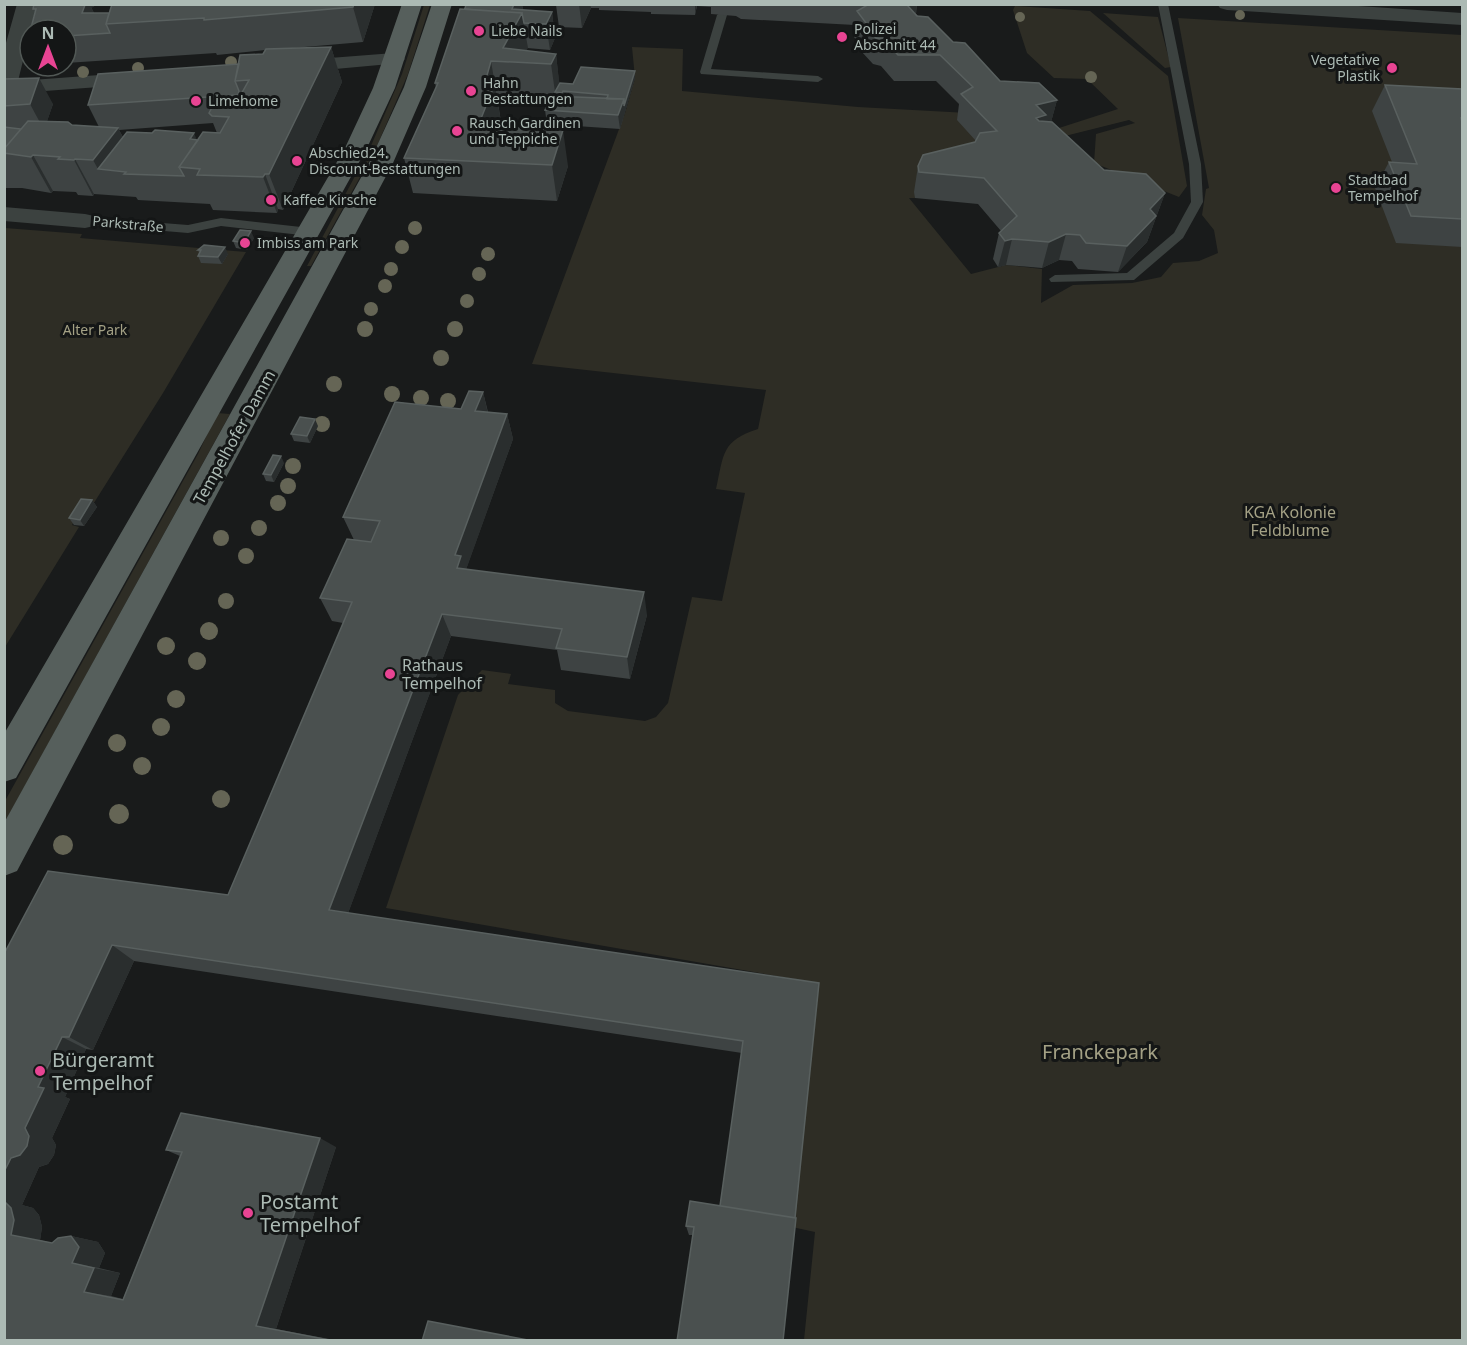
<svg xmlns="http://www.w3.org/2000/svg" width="1467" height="1345" font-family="'Noto Sans',sans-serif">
	<rect width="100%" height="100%" fill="#191b1b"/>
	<!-- green -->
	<path fill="#2e2d25" d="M424,5h6l-22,69 -32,74 -65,118h-4l63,-118 32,-74z
		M1015,6l75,5 78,65 19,110 -8,11 -85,-34 2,-29 39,-11 -6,-3 -64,16 -6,-8 59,-19 -31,-30 -33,-1 -27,-25 -14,-43z
		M1103,13l55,4 13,50 -6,1z
		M1178,18l284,17v1305h-658l11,-108 -23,-5 19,-245 -425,-74 72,-213 24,-25 29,4 -3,10 47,6v13l13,8 77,10 11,-4 12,-14 24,-106 30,4 23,-108 -29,-4c8,-35 5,-48 42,-60l8,-39 -234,-26 93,-251 10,-35 -3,-31 51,2 -1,42 176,16 110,6 23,44 -76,41h-6l62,76 35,-9 36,4 -1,34 32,-18 59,-2 29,-6 12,-14 26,-2 19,-8 -4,-23 -12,-15 4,-26 3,-1z
		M5,228l77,6 -2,4 166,14 -83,141 -71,113 -8,-1 -12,20 7,2 -74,120z
		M217,413l13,1 -225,408v-21l193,-347z"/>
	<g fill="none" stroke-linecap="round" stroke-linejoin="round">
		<!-- lane -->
		<path fill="#3c4240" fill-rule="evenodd" d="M1158,4h10l33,160 2,38 -20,36 -49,42 -83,2 -2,-3 6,-4 72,-2 47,-40 17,-31 -2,-38z
			M722,12l5,3 -16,54 107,7 5,3 -5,3 -117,-8 -1,-2 17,-57z
			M85,217l103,8 33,-7 89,10 6,4 -6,4 -89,-10 -33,7 -107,-9 -2,-3z"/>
		<!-- street -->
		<path fill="#3c4240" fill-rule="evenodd" d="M17,4h20l-19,77 122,-9 8,1 3,5 -3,5 -8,1 -136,10v-44z
			M1217,4h112l133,9v12l-235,-15 -7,-2z
			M394,53l7,2 4,4 -4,4 -110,10 -7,-2 -4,-4 4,-4 7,-2z
			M4,207l81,7 9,2 3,5 -3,5 -9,2 -81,-7z"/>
		<!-- primary -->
		<path fill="#565f5c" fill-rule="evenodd" d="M402,4h20l-27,84 -28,60 -351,630 -12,4v-48l341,-586 28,-60z
			M432,4h20l-26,83 -33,76 -376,708 -13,5v-53l365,-660 35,-76z"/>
	</g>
	<!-- trees -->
	<g fill="#656555">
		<circle cx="1240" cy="15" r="5"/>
		<circle cx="1020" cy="17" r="5"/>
		<circle cx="231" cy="62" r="6"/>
		<circle cx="138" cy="68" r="6"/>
		<circle cx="83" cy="72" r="6"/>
		<circle cx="1091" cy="77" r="6"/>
		<circle cx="415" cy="228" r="7"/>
		<circle cx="402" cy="247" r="7"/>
		<circle cx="488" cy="254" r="7"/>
		<circle cx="391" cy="269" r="7"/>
		<circle cx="479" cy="274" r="7"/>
		<circle cx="385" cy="286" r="7"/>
		<circle cx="467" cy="301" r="7"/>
		<circle cx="371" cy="309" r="7"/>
		<circle cx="365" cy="329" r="8"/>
		<circle cx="455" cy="329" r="8"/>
		<circle cx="441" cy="358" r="8"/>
		<circle cx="334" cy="384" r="8"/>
		<circle cx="392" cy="394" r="8"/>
		<circle cx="421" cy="398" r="8"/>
		<circle cx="448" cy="401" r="8"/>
		<circle cx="322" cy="424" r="8"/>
		<circle cx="293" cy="466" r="8"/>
		<circle cx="288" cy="486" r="8"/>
		<circle cx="278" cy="503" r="8"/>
		<circle cx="259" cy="528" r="8"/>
		<circle cx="221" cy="538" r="8"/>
		<circle cx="246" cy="556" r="8"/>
		<circle cx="226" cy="601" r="8"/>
		<circle cx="209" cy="631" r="9"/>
		<circle cx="166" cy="646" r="9"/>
		<circle cx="197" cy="661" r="9"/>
		<circle cx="176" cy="699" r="9"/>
		<circle cx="161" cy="727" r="9"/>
		<circle cx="117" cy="743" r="9"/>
		<circle cx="142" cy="766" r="9"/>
		<circle cx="221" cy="799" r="9"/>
		<circle cx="119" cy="814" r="10"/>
		<circle cx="63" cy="845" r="10"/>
	</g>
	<!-- wall -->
	<path fill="#3e4343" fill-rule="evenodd" d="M112,4h263l-12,38 -70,6 38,-1 11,35 -59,128 -5,-1 -1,4 -64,-3 -3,-6 -72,-4 -2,-3 -42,-3 -1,2 -15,-1 -2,-3 -23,-1 -2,2 -29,-5h-18v-109l49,25 -6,17 25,4 27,2 -11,-22 151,-41 24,-10 2,-4 -48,5 -1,-2 -150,10v-33h-34l-1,-2 4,-14 -2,-5 61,-2h-3l3,6h15zM213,123l4,10 -19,7 -75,-3 -4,-7z
		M466,4h56l1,6 29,2 3,26 -5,12 -23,-2 -1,3 30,3 3,29 14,1 62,-6 -15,51 -73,-5 -2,-14 5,-11 -53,-3 4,26 -2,5 69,39 -11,35 -144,-8 -9,-35 32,-70 -1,-5z
		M536,4h381l-1,10 37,28 47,39 57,19 -6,22 53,48 61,23 -18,49 -29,30 -40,-3 -6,-8 -13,-1 -17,8 -36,-3 -8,2 -5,-8 6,-26 2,-2 -23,-27 -63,-6 -1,-6 4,-26 57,-24 1,-1 -19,-21 2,-16 -23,-23h-42l-13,-15 -8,-2 -12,-13v-5l-7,-9 1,-12 -114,-6 -5,-3 -25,-2v-7l-14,-1 -2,9 -44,-1v-2l-52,-2v-2h-8l-9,20 -23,-1 -3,-22z
		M1385,85l77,4v158l-66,-4 -21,-55 14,-26h3l-20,-51z
		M254,238l-7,12 -11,-2 -3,-7z
		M198,250l30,4 -6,10 -21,-1 -3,-7 1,-3z
		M483,392l5,20 19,2 6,25 -47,130 181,46 -17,64 -69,-9 -4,-20 -106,-14 -103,277 471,70 -36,358 -91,-106h-3l-3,-9 34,-20 22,-153 -608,-92 -41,89 -7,-1 -21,48 5,2 -18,39 4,7 -2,10 -6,9 -9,3 -17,38 11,3 6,7 3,12 -2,13 12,3 19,-7 27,6 7,11 -6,15 21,5 -9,23 12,3 57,-143 -14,-6 170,-3 -60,182 64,12h-336v-387l224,-59 115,-272 -11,-2 -12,-23 34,-58 -11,-23 118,-108z
		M318,426l-8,17 -16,-2 -3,-7z
		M284,463l-10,19 -8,-1 -3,-7z
		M92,500l5,7 -13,19 -10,-1 -5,-7z"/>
	<!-- shaded-wall -->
	<path fill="#2a2e2e" d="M83,4h12l-1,3h-3l4,8 -13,-2z
		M354,4h21l-12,38 -10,-35z
		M514,4h8l1,7 -1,3 6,34 -8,15 -17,-15z
		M579,4h11l1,4 -9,20z
		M695,4h2l-2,11z
		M910,4h7l-3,20 -6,-18z
		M552,12l3,26 -5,12 -4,-26z
		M331,47l11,35 -59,128 -14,-36z
		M556,54l4,35 -5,3 -4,-28z
		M491,61l10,61 -16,40 -7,-36 6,-40z
		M635,71v7l-15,51 -2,-14z
		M39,78l14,26 -9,26 -14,-26z
		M1057,100l-7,26 -20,18 6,-39z
		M118,128l18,35 -10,9 -28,-3 -5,-9z
		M563,130l5,36 -11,35 -5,-36z
		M194,133l7,17 -11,-11z
		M33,155l20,36 -2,2 -20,-36z
		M75,159l19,35 -1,2 -19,-36z
		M265,174l13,35 -1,4 -14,-36z
		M1165,193l-18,49 -29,30 9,-26 23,-37z
		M251,231l3,7 -7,12 -3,-7z
		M1066,234l-7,26 -17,8 7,-26z
		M1012,239l-6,26 -8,2 7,-26z
		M225,247l3,7 -6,10 -4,-7z
		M483,392l6,26 -14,-7z
		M507,414l6,25 -47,131 -9,-2 -2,-13z
		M315,419l3,7 -8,17 -3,-7z
		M281,456l3,7 -10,19 -3,-7z
		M92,500l5,7 -13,19 -4,-6z
		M644,592l3,23 -17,64 -3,-22z
		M442,614l9,22 -108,291 -14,-17z
		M112,945l22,16 -41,89 -24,-13z
		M62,1037l24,12 -21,48 5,2 -18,39 4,7 -2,10 -6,9 -9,3 -17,38 11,3 6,7 3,12 -2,14 -29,-6 -7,-34v-29l34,-85z
		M320,1138l16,9 -60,182 -20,-3z
		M71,1236l27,6 7,11 -6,15 -27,-5z
		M94,1268l26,5 -9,23 -27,-4z"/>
	<!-- building -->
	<path fill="#4a504f" stroke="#59605f" stroke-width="1.5" d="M34,4h50l1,1 -3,8h27l-3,11 4,9 -44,3v-6h-33l1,-1 -3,-1 5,-19h-3z
		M112,4h242l-1,3 -149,13v-2l-98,6z
		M466,4h48l-2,5 40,3 -6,12 -22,-1 -2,-10 -57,-4z
		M865,4h45l-2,2 9,10 11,1 25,25 12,1 35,38 39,2 18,17 -21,5 10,10 -10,3 3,3 13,1 52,48 42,4 19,19 -15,16 6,7 -29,30 -41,-3 -6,-8 -14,-1 -17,8 -37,-3 -7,2 -6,-8 18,-17 -33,-38 -65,-6 -1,-6 5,-11 52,-13 5,-9 17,-2 -36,-37 12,-7 -33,-32h-42l-14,-15 -8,-2 -13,-13 3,-2 -9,-12 9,-5z
		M460,9l62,4 -19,35 53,6 -5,10 -60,-3 -7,25h10l-16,40 85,4 -11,35 -148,-7 34,-75h-3z
		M331,47l-62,127h-4l-2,3 -66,-2 3,-6 -21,-2 24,-35 17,1 9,-16 -17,-1 -3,-3 7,-13 8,-4h16l9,-16 -14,1 5,-26 23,-1 3,-5z
		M239,64l-4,17 4,10 -1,4 -150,10 10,-31z
		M581,67l54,4 -11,35v-7h-17l1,-4 -45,-4 -1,2 -7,-1 5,-9 13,1z
		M39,78l-9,26 -26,2v-27z
		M1385,85l77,4v29h-1l1,4v97l-51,-3 -22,-54 28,2z
		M551,96l73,3 -6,16 -73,-5z
		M28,121l40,1 4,3 46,3 -25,32 -18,-1 -1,1 -16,-1 2,-2 -27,-2 -2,2 -27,-4v-4z
		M4,127l17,2 -17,20z
		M155,130l39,3 -4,6 8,1 -19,27 5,9 -60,-2 2,-2 -28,-3 29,-37 25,1z
		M240,230l11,1 -7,12 -11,-2z
		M204,245l21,2 -7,10 -20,-1 3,-6h-3z
		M469,391l14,1 -8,19 32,3 -52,141 6,1 -4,12 187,24 -17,65 -71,-9 6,-19 -120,-15 -113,296 490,73 -24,235 -75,-12 23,-165 -631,-96 -43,92h-7l-24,50 6,1 -19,40 4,8 -2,10 -7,9 -9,3 -7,14v-218l44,-83 180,24 124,-293 -32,-4 27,-59 24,3 9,-21 -37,-4 52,-115 66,7z
		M300,417l15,2 -8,17 -16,-2z
		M273,455l8,1 -10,19 -8,-1z
		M81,499l11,1 -12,20 -11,-2z
		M181,1113l139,25 -64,188 78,15h-330v-140l7,7 3,12 -3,15 41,8 6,-5 13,-2 8,11 -7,16 22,5 -10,24 39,8 59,-148 -16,-2z
		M690,1201l106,17 -13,123h-106l17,-114 -8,-1z
		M428,1321l105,20h-111z"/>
	<!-- markers -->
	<g fill="#e84493" stroke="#141616" stroke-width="2">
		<circle cx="479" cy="31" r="6"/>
		<circle cx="842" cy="37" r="6"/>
		<circle cx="1392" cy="68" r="6"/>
		<circle cx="471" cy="91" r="6"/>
		<circle cx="196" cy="101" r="6"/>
		<circle cx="457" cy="131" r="6"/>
		<circle cx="297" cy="161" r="6"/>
		<circle cx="1336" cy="188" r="6"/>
		<circle cx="271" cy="200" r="6"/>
		<circle cx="245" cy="243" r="6"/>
		<circle cx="390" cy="674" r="6"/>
		<circle cx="40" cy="1071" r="6"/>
		<circle cx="248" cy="1213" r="6"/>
	</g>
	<g text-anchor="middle" stroke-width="6" stroke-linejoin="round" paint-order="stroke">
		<!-- far-poi labels -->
		<g font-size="14" fill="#acbab4" stroke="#141616" text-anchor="start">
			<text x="854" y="34">Polizei<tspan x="854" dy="16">Abschnitt 44</tspan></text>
			<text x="491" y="36">Liebe Nails</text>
			<text x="1380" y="65" text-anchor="end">Vegetative<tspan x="1380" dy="16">Plastik</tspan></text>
			<text x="483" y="88">Hahn<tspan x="483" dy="16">Bestattungen</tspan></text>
			<text x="208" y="106">Limehome</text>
			<text x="469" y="128">Rausch Gardinen<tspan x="469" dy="16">und Teppiche</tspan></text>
			<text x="309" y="158">Abschied24.<tspan x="309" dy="16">Discount-Bestattungen</tspan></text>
			<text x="1348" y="185">Stadtbad<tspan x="1348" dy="16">Tempelhof</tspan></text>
			<text x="283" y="205">Kaffee Kirsche</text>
			<text x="257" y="248">Imbiss am Park</text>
		</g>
		<!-- far-street labels -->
		<g font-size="14" fill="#acbab4" stroke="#141616">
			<text transform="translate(128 224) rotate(5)" y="5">Parkstraße</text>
		</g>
		<!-- far-park labels -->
		<g font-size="14" fill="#a4a185" stroke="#141616">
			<text x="95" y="335">Alter Park</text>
		</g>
		<!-- street labels -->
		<g font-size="16" fill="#acbab4" stroke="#141616">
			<text transform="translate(234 437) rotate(-61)" y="6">Tempelhofer Damm</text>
		</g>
		<!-- park labels -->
		<g font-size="16" fill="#a4a185" stroke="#141616">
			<text x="1290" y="518">KGA Kolonie<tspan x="1290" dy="18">Feldblume</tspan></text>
		</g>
		<!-- poi labels -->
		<g font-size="16" fill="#acbab4" stroke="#141616" text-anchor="start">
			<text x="402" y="671">Rathaus<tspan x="402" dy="18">Tempelhof</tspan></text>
		</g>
		<!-- near-park labels -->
		<g font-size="20" fill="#a4a185" stroke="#141616">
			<text x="1100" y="1059">Franckepark</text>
		</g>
		<!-- near-poi labels -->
		<g font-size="20" fill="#acbab4" stroke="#141616" text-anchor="start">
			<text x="52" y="1067">Bürgeramt<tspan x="52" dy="23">Tempelhof</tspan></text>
			<text x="260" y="1209">Postamt<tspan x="260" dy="23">Tempelhof</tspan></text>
		</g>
	</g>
	<!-- border -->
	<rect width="1467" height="1345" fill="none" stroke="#acbab4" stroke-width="12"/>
	<!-- north arrow -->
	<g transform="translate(48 48)"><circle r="28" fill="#141616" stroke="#515855" stroke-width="1.5"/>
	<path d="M0-4.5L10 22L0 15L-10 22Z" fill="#e84493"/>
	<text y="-9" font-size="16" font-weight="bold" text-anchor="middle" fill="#acbab4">N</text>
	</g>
</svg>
